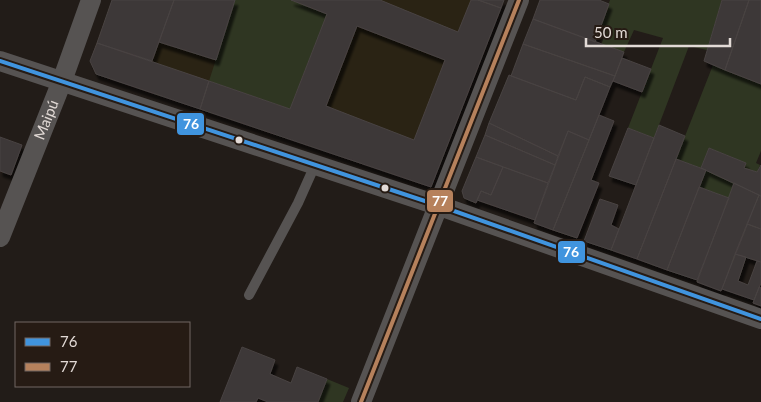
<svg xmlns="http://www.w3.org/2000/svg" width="761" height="402" font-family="Lato,sans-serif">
	<defs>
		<filter id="shadow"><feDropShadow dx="3" dy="5.5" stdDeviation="1" flood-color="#0009"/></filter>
	</defs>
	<rect width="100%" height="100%" fill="#221c18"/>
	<!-- education -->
	<path fill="#2a2314" d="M112,0h366l23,8 -70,179 -335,-113 -6,-13z"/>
	<!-- green -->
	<path fill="#2f3622" d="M235,0h56l36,14 -37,95 -81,-28z
		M610,0h112l-15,50 -18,-4 -35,92 -26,-10 35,-90 -29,-8 -10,22 -23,-7 3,-8 -7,-2z
		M713,65l48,19v67l-5,12 4,2 -3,7 -13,-4 2,-5 -37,-15 -8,20 -25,-9z
		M706,170l28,13 -5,15 -30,-11z
		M327,379l22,9 -6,14h-25z"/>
	<!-- building -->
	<path fill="#3e3738" stroke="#484342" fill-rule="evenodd" filter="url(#shadow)" d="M112,0h62l-22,61 -55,-18z
		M174,0h61l-19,60 -57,-18z
		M291,0h89l78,32 13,-32h7l23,8 -70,179 -231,-78 9,-28 81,28 37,-95zM357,26l88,34 -31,80 -88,-34z
		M478,0h26l-3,8z
		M540,0h59l10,4 -14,38 -62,-23z
		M722,0h27l-24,70 -21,-9z
		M749,0h12v84l-36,-14z
		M533,19l91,33 -9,24 -92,-32z
		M97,43l112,38 -9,28 -104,-35 -6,-13z
		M523,44l92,32 -5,11 -25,-10 -9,23 -65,-24z
		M622,58l29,11 -9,23 -29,-11z
		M509,75l67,25 9,-23 25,10 -21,53 -21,-9 -10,25 -69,-33z
		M599,115l15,6 -23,59 8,3 -22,55 -24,-8z
		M489,123l69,33 -3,9 -70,-30z
		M659,125l26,11 -48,123 -26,-9z
		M628,128l26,10 -18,47 -27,-9z
		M568,131l21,9 -36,90 -19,-7z
		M485,135l70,30 -7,18 -72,-26z
		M0,137l22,8 -11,30 -11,-4z
		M709,148l37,15 -2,5 13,4 4,-7v31l-60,-28z
		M476,157l27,10 -12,28 -10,-4 -5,12 -12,-5 -2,-7z
		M676,159l30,11 -39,100 -30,-11z
		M503,167l45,16 -13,37 -58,-20 4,-9 10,4z
		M734,183l25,12 -38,96 -24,-9z
		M699,187l30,11 -32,82 -30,-10z
		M759,195l2,1v33l-14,-5z
		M600,199l18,6 -7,20 8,4 -8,21 -27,-9z
		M747,224l14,5v33l-26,-8z
		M735,254l11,3 -8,24 10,4 9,-24 4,1v21l-7,17 -32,-11z
		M759,287l2,1v18l-8,-3z
		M242,347l33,13 -5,14 21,9 6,-16 30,12 -9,23h-50l-10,-4 -2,4h-36z"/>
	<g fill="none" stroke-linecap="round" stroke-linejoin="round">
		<!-- service -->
		<path stroke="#565352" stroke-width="10" d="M249,295l49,-92 17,-38"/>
		<!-- minor -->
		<g stroke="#565352" stroke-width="20">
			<path d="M0,61l437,144 324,114"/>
			<path id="s1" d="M0,237l62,-156 29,-81"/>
			<path d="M361,402l158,-402"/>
		</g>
		<defs>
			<path id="bus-1" d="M0,61l437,144 324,114"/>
			<path id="bus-2" d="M361,402l158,-402"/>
		</defs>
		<!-- bus-1 casing -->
		<use href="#bus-1" stroke="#261b14" stroke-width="8"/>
		<!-- bus-2 casing -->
		<use href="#bus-2" stroke="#261b14" stroke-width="8"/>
		<!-- bus-1 -->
		<use href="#bus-1" stroke="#4094de" stroke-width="4"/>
		<!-- bus-2 -->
		<use href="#bus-2" stroke="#b6815c" stroke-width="4"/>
	</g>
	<!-- markers -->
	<g fill="#e2dad6" stroke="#261b14" stroke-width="2">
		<circle cx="239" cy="140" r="4.5"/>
		<circle cx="385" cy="188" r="4.5"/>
	</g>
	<g text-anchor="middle" stroke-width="4" stroke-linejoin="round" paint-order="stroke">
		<!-- street labels -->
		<g font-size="15" fill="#e2dad6" stroke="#261b14">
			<text dy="5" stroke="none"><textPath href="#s1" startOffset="126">Maipú</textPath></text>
		</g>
	</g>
	<g stroke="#261b14" stroke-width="2">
		<rect x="176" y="112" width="29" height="24" rx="5" fill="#4094de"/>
		<rect x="426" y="189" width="28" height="24" rx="5" fill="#b6815c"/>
		<rect x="557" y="240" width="29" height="24" rx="5" fill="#4094de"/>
	</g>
	<g font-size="14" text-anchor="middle" font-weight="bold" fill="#fff">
		<text x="191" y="129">76</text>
		<text x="440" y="206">77</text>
		<text x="571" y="257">76</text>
	</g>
	<!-- legend -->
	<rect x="15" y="322" width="175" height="65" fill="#261b14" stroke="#716762"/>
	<rect x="25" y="338" width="25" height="8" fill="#4094de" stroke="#716762"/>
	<text x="60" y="347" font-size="15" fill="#e2dad6">76</text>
	<rect x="25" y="363" width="25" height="8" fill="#b6815c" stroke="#716762"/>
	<text x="60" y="372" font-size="15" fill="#e2dad6">77</text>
	<!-- scale -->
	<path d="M586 38v8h144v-8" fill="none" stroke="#e2dad6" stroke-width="2.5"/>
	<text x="594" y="38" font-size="15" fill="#e2dad6" stroke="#261b14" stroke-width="4" paint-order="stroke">50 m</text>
</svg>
